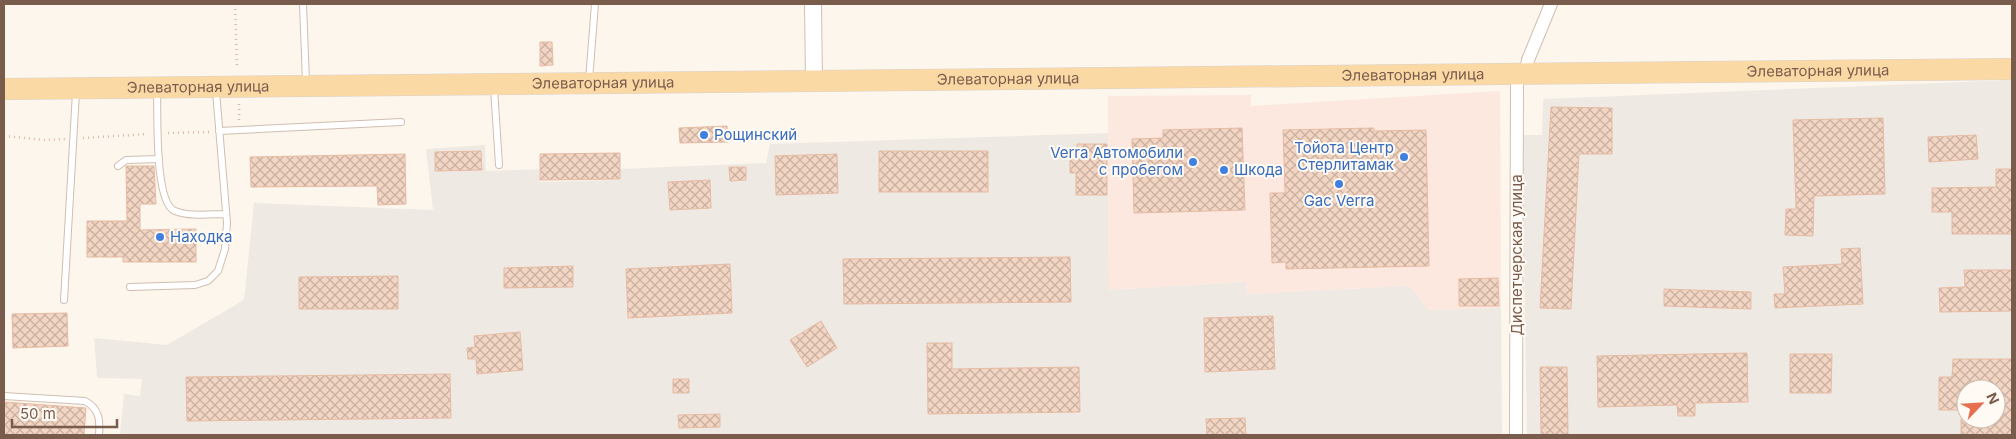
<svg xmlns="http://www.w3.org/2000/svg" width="2016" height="439" font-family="Inter,sans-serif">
	<defs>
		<pattern id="building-cross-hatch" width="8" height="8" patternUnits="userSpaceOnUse" patternTransform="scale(1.25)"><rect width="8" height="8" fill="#f3d5c3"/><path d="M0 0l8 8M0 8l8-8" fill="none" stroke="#cab0a1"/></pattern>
	</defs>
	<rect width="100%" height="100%" fill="#fdf6ec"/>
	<!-- commercial -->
	<path fill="#fde8e0" d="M1500,91l1,217 -73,2 -15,-20 -7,-4 -160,8v-12l-137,8 -1,-194 143,-1v11z"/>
	<!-- industrial -->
	<path fill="#efe9e4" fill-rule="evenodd" d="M2012,80v355h-485l-5,-300h20l1,-36zM1966,389h30v30h-30z
		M1108,133l1,157 137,-8 1,12 159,-8 7,4 15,20 73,-2 1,127h-1382l4,-41 16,2 2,-17 -45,-1 -3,-40 73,7 77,-45 10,-97 179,7 -7,-61 59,-4 1,26 53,-2 1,13 80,-2v-11l146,-6 4,-19z"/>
	<!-- building -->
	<path fill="url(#building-cross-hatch)" stroke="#e6bba3" d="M540,42h12l1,23 -13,1z
		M1551,107l61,1v46h-33l-8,155 -31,-1z
		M1883,118l2,76 -71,2 -1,40 -28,-1 1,-26h10l-3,-89z
		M727,126l1,16 -48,1 -1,-15z
		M1242,128l3,82 -111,3 -2,-74 31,-1v-8z
		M1374,128v3l52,-1 3,136 -143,3v-7l-14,1 -2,-70h15l-2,-63z
		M1976,135l2,24 -49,3 -1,-25z
		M1077,144h30v51h-31v-22h-6v-14h7z
		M481,151l1,19 -47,1v-19z
		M879,151h109v41h-109z
		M620,153v26l-80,1v-26z
		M405,154l1,50 -28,1 -1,-19 -126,1 -1,-30z
		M837,154l1,39 -62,2 -1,-39z
		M126,166h28l2,38h-16v26l56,-1v33h-73v-5h-36v-36h40z
		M729,167h17v13l-16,1z
		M1996,169h16v65h-60v-22h-20v-24l64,-1z
		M710,180l1,28 -41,2 -2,-28z
		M1860,248l3,56 -88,4 -1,-14h11l-2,-27 59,-3 -1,-15z
		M1070,257l1,45 -227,2 -1,-45z
		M730,264l2,49 -104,5 -2,-49z
		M573,266v21l-69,1v-20z
		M1964,270h48v41l-72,1 -1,-24 26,-1z
		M398,276v33h-99v-32z
		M1498,278l1,28h-40v-27z
		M1664,289l87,3v17l-87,-3z
		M67,313l1,33 -55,2 -1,-34z
		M1273,316l2,53 -70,3 -1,-54z
		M821,321l16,27 -30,19 -17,-27z
		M520,332l3,38 -46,4 -1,-15h-8l-1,-11 8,-1 -1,-11z
		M927,343h25v26l127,-2 1,45 -152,2z
		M1747,353l1,49 -53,1v13h-17l-1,-11 -79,2 -1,-51z
		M1790,354h42l-1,39h-41z
		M1953,359h59v76h-51v-16h35v-30h-30v21h-27v-33h13z
		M1540,367h27l1,68h-27z
		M450,374l1,44 -264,3 -1,-44z
		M673,379h16v14h-16z
		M4,402l82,6 -2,27h-80z
		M720,414v13l-41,1 -1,-13z
		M1245,418l1,17h-39l-1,-16z"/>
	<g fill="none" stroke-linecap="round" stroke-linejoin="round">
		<defs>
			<path id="service" d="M303,4l3,78
				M589,80l6,-76
				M494,88l5,77
				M157,91c1,22 -3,112 18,120 15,6 35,3 51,3
				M219,131l182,-9
				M118,166l8,-6 33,-1
				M130,287l65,-2 13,-4 10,-10 7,-22 2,-26 -11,-132
				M64,300l12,-208
				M4,396l81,5c15,8 15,20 14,34"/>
			<path id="minor" d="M1525,74l3,-14 23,-56
				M1516,435l1,-361"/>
			<path id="tertiary" d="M813,4l1,77"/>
			<g id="primary">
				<path id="s1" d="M4,89l2008,-20"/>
			</g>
		</defs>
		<!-- service casing -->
		<use href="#service" stroke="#d1beb0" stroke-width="8"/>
		<!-- minor casing -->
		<use href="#minor" stroke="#d1beb0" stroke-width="14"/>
		<!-- tertiary casing -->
		<use href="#tertiary" stroke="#d1beb0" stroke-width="18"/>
		<!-- primary casing -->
		<use href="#primary" stroke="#dad1cd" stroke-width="22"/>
		<!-- path -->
		<path stroke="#d9b8a5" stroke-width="2.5" stroke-dasharray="1 4" stroke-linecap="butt" d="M235,4l2,64
			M239,104v16
			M168,133l42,-1
			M4,136l40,4 21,-1
			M83,138l64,-4"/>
		<!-- service -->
		<use href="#service" stroke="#fff" stroke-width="6"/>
		<!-- minor -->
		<use href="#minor" stroke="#fff" stroke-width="12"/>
		<!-- tertiary -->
		<use href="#tertiary" stroke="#fff" stroke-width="16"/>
		<!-- primary -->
		<use href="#primary" stroke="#fbd9a5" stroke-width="21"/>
	</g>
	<!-- markers -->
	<g fill="#3f7fe0" stroke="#fffaf3" stroke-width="2">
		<circle cx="704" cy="135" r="5"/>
		<circle cx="1404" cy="157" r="5"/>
		<circle cx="1193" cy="162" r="5"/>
		<circle cx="1224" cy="170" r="5"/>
		<circle cx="1339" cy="184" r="5"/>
		<circle cx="160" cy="237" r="5"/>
	</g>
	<g text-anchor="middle" stroke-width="4" stroke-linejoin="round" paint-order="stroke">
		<!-- street labels -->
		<g font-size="15" fill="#7a5c4d" stroke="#fffaf3">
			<text dy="5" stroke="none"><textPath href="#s1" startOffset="1814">Элеваторная улица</textPath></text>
			<text dy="5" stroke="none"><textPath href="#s1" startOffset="1409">Элеваторная улица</textPath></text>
			<text dy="5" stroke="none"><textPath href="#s1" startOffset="1004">Элеваторная улица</textPath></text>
			<text dy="5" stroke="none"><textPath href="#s1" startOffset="599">Элеваторная улица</textPath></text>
			<text dy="5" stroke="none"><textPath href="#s1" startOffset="194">Элеваторная улица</textPath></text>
			<text transform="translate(1517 255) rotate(-90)" y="5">Диспетчерская улица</text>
		</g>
		<!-- shop labels -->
		<g font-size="15" fill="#366cbe" stroke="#fffaf3" text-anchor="start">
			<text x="714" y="140">Рощинский</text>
			<text x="1394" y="153" text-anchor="end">Тойота Центр<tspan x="1394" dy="17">Стерлитамак</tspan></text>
			<text x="1183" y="158" text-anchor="end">Verra Автомобили<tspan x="1183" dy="17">с пробегом</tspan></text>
			<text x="1234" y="175">Шкода</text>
			<text x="1339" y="206" text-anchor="middle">Gac Verra</text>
			<text x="170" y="242">Находка</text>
		</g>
	</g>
	<!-- border -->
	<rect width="2016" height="439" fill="none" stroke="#7a5c4d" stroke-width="10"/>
	<!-- north arrow -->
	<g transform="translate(1981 404) rotate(65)"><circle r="24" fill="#fffaf3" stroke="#cabbb1"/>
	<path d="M0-4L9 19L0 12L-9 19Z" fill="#e76f51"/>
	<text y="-8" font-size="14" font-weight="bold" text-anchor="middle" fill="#7a5c4d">N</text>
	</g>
	<!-- scale -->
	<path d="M12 419v8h105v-8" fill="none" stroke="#7a5c4d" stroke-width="2.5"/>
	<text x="20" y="419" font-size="15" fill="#7a5c4d" stroke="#fffaf3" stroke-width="4" paint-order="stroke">50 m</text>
</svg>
